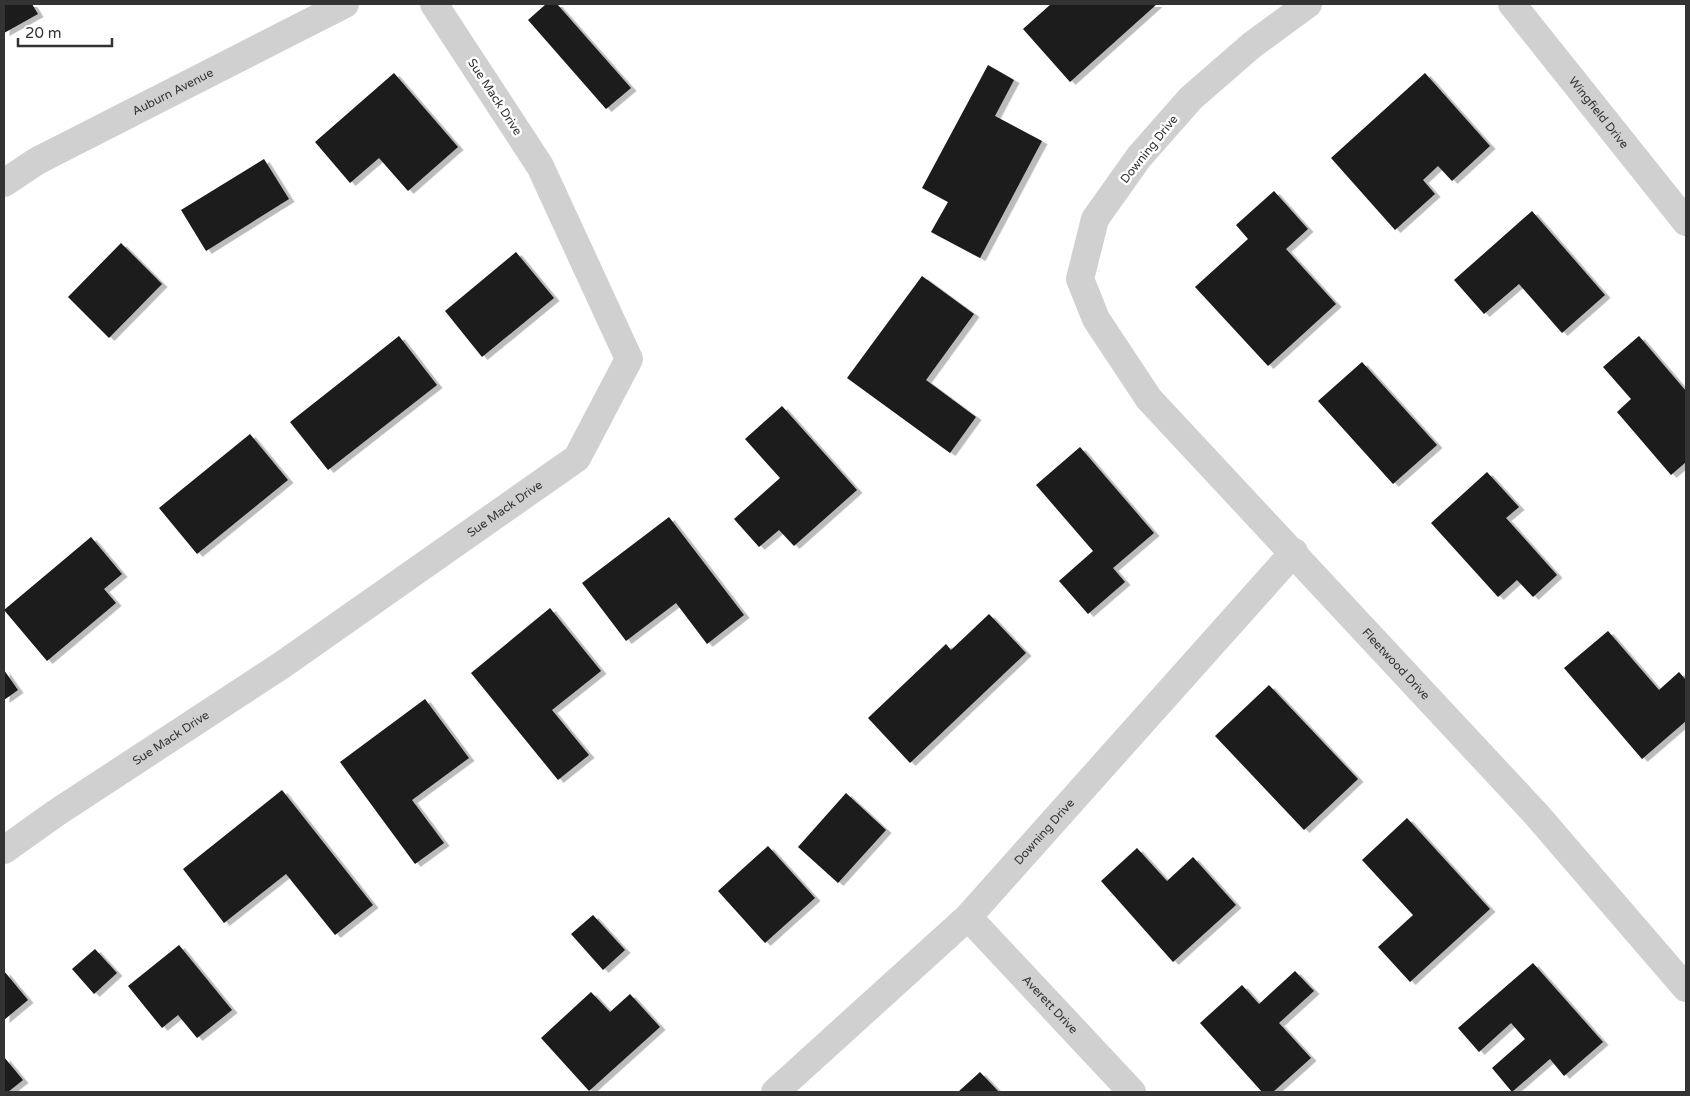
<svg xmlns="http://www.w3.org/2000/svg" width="1690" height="1096" font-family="'Varela Round',sans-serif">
	<defs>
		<filter id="shadow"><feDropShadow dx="5.5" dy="3" stdDeviation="0" flood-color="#0004"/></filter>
	</defs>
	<rect width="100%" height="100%" fill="#fff"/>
	<!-- building -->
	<path fill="#1a1a1a" filter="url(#shadow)" d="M4,4h28l6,10 -34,19z
		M546,4h11l74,84 -25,21 -78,-89z
		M1051,4h106l-87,78 -47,-53z
		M988,65l26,15 -19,36 47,25 -62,117 -49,-26 17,-30 -26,-14z
		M394,73l64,74 -50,44 -29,-33 -29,25 -35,-41z
		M1425,73l65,73 -38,35 -14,-15 -15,14 12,14 -40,36 -64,-72z
		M264,159l25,40 -83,52 -25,-41z
		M1274,191l34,38 -22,20 50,55 -68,62 -73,-79 53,-48 -12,-14z
		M1532,211l73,84 -43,38 -43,-49 -35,30 -30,-34z
		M121,243l41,41 -53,54 -41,-41z
		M516,252l38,46 -72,59 -37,-46z
		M922,276l52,38 -48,66 50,37 -26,36 -103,-75z
		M399,336l38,49 -109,85 -38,-48z
		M1639,336l47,55v71l-15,13 -54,-63 14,-13 -28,-32z
		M1362,362l75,83 -44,39 -75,-83z
		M782,406l75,84 -63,56 -15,-16 -20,17 -25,-28 46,-41 -35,-39z
		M250,434l38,46 -91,74 -38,-46z
		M1080,447l74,86 -41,35 12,14 -37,32 -29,-33 34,-30 -57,-66z
		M1487,472l32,35 -13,11 51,57 -24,22 -16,-17 -19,17 -67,-74z
		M669,517l75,98 -37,29 -31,-41 -50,38 -44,-58z
		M91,537l31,37 -18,15 12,14 -69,58 -43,-51z
		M550,608l51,63 -49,39 37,45 -31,25 -87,-107z
		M989,614l37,39 -116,110 -42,-45 78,-74 5,6z
		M1608,631l51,59 20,-18 7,8v41l-44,38 -78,-91z
		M4,670l14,20 -14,10z
		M1269,685l89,94 -54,51 -89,-94z
		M425,699l44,59 -57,42 32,43 -29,21 -75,-102z
		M282,790l91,115 -38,30 -49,-61 -62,49 -41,-54z
		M846,793l40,37 -48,53 -40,-36z
		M1407,818l83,91 -80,73 -32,-35 35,-32 -51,-55z
		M768,846l47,52 -50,45 -47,-52z
		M1137,848l30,33 26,-24 43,48 -63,57 -72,-81z
		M593,915l32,35 -22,20 -32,-36z
		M179,945l53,65 -35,28 -19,-23 -16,13 -34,-42z
		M95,949l22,24 -23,21 -22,-25z
		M1533,963l70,79 -39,34 -14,-17 -38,33 -20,-24 33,-29 -14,-16 -32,29 -21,-24z
		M4,971l24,29 -24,20z
		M1295,971l19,20 -35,32 32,35 -38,34h-11l-62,-69 42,-38 17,19z
		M591,992l19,20 20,-18 30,33 -71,64 -48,-53z
		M4,1057l19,23 -15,12h-4z
		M980,1072l19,20h-41z"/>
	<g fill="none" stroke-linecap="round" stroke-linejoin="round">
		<!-- minor -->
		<g stroke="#d0d0d0" stroke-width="28">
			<path id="s1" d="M1308,4l-56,41 -61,53 -52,59 -44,62 -15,60 16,40 53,80 387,415 150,174"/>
			<path id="s2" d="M1512,4l174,218"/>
			<path id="s3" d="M4,850l52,-37 226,-148 295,-207 52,-99 -89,-193 -106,-162"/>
			<path id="s4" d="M968,917l164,175"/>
			<path id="s5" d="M775,1092l193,-175 326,-365"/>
		</g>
		<!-- tertiary -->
		<path stroke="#d0d0d0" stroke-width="28" id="s6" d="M4,183l33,-22 308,-157"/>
	</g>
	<g text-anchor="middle" stroke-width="5" stroke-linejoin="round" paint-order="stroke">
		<!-- street labels -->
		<g font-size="12" fill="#333" stroke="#fff">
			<text dy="4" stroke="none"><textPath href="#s6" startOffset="192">Auburn Avenue</textPath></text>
			<text transform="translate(495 97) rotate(57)" y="4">Sue Mack Drive</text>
			<text dy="4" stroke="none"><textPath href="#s2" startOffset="139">Wingfield Drive</textPath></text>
			<text transform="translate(1149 149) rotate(-51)" y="4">Downing Drive</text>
			<text dy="4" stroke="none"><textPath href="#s3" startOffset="606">Sue Mack Drive</textPath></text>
			<text dy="4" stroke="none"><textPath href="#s1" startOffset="868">Fleetwood Drive</textPath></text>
			<text dy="4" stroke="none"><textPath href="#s3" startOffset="201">Sue Mack Drive</textPath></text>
			<text dy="4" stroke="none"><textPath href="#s5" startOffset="375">Downing Drive</textPath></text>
			<text dy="4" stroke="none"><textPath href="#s4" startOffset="120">Averett Drive</textPath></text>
		</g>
	</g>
	<!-- border -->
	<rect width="1690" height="1096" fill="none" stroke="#333333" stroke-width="10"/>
	<!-- scale -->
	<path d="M18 38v8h94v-8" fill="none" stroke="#333333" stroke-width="2.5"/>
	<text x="25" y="38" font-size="15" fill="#333333" stroke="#ffffff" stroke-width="4" paint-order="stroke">20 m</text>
</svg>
